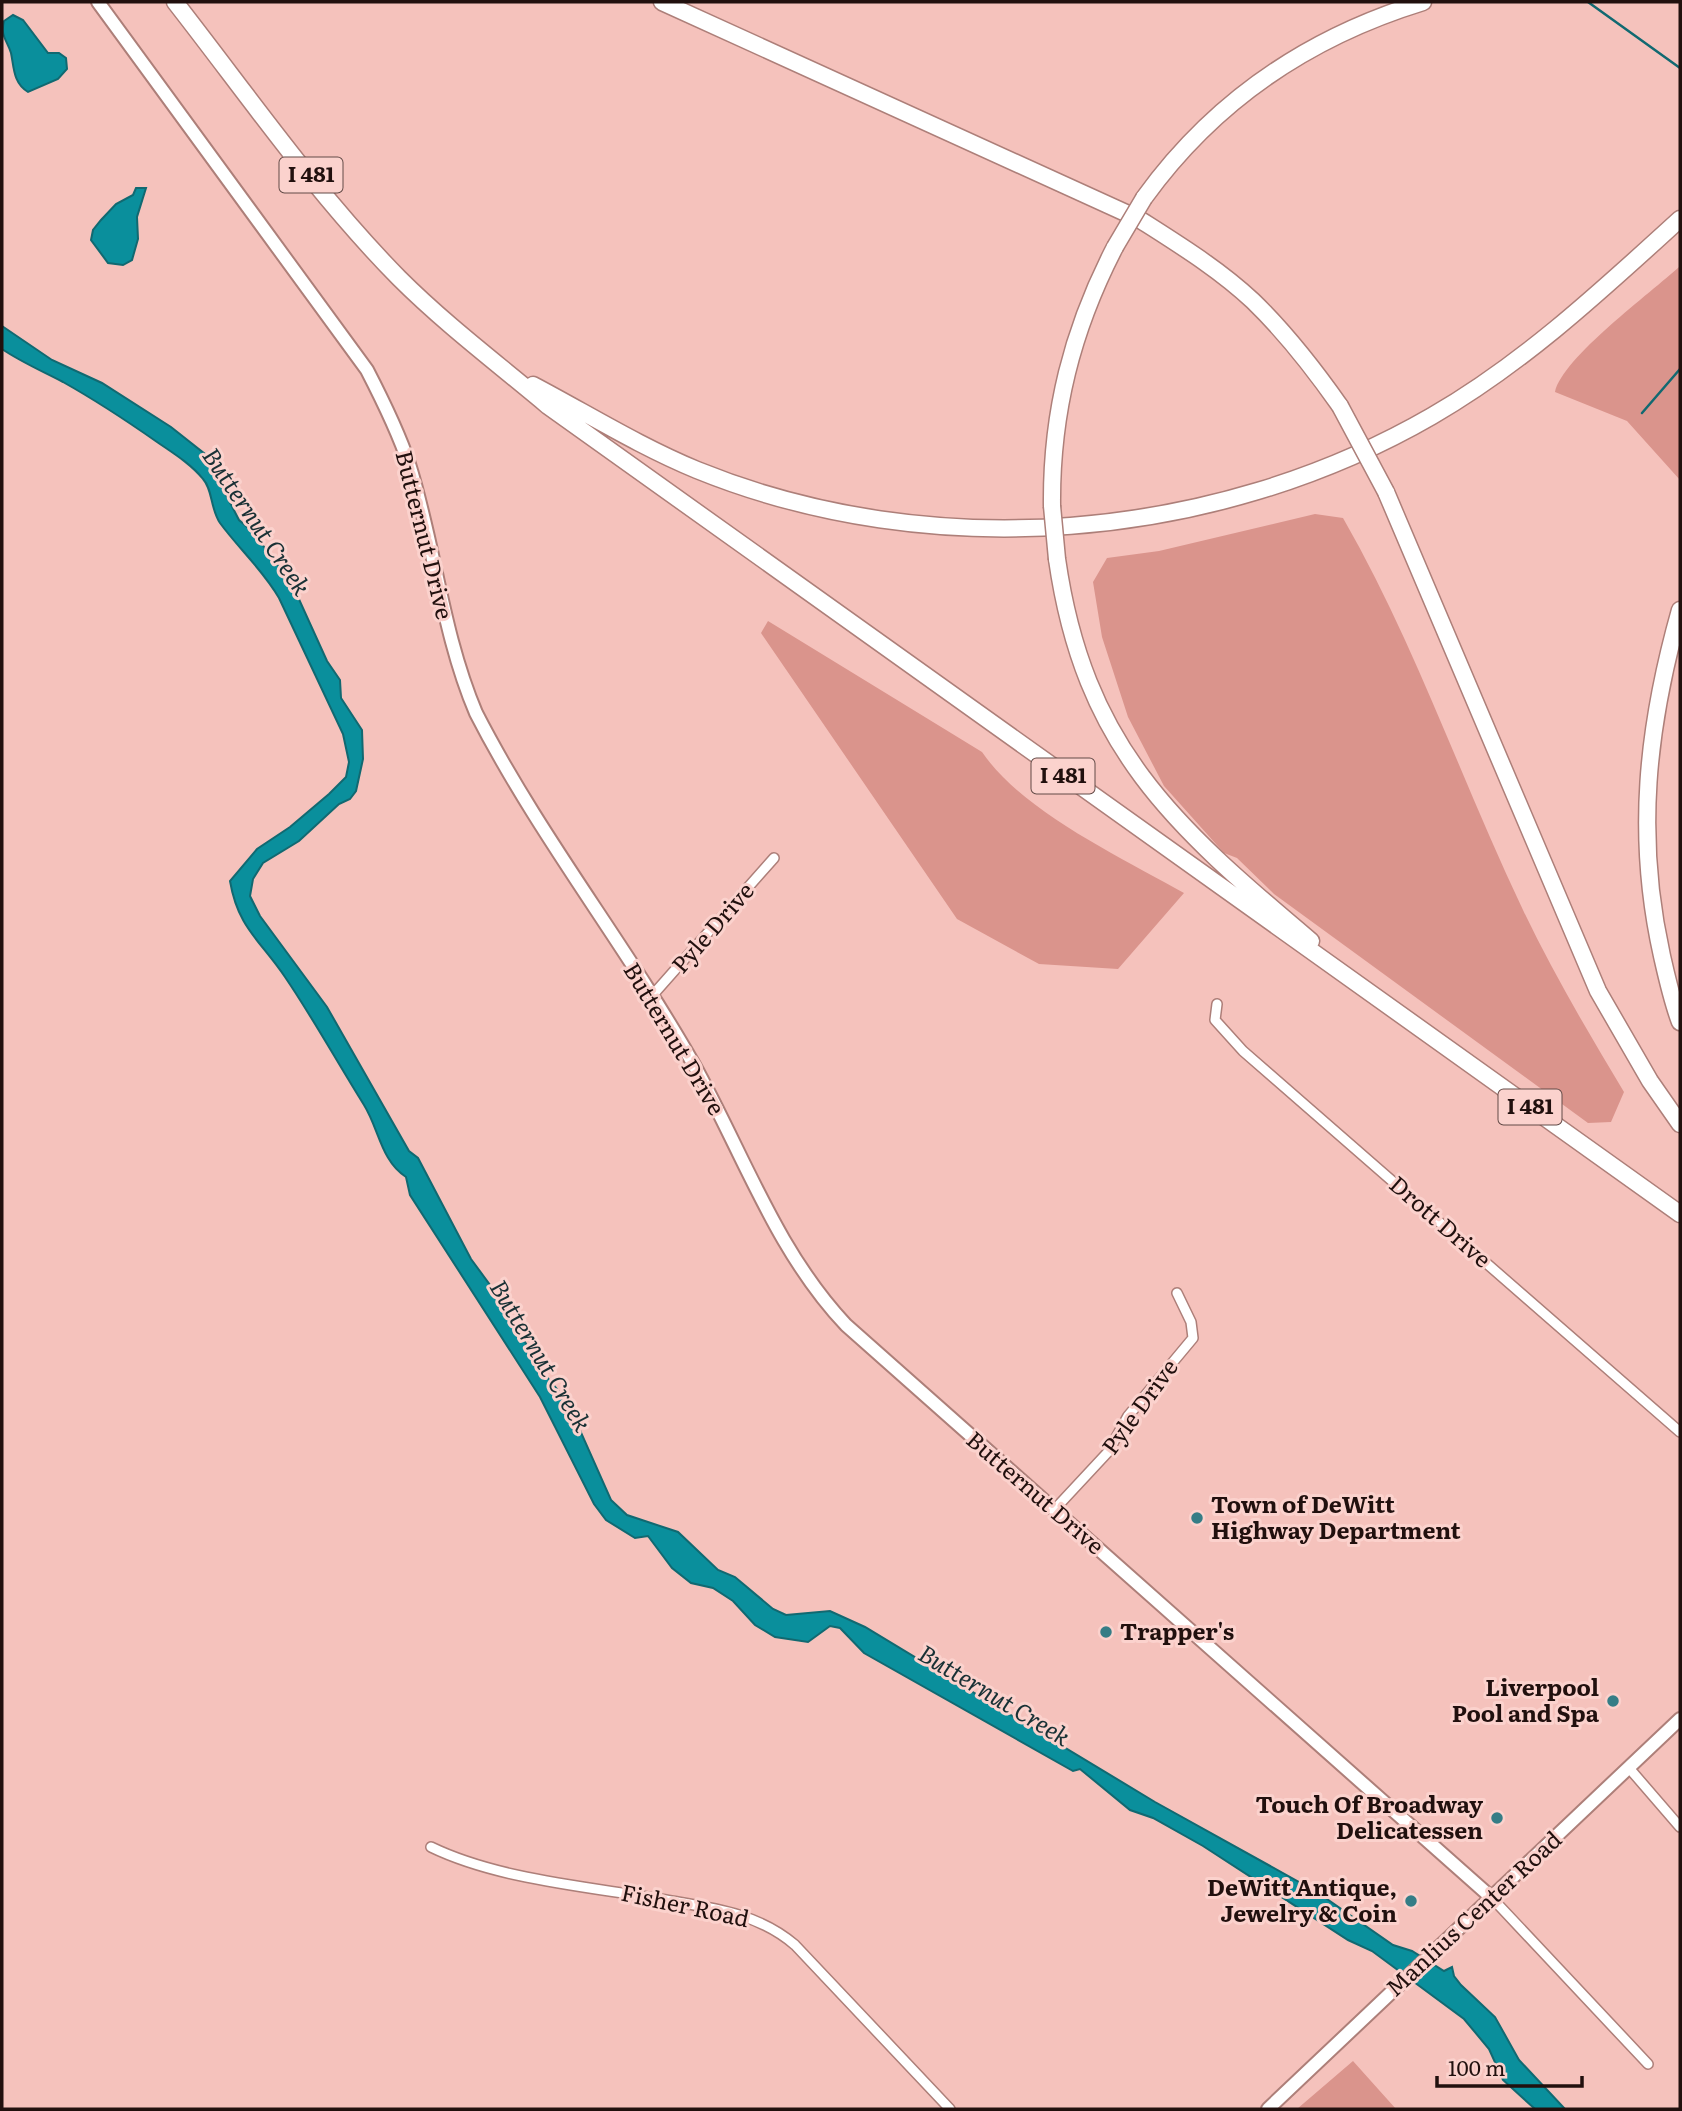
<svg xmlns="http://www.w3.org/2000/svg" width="1682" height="2111" font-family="Literata,serif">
	<rect width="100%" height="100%" fill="#f5c2bc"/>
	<!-- green -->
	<path fill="#da948c" d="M1680,266v214l-53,-59 -72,-29c8,-35 96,-99 125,-126z
		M1315,514l28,4c72,125 118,262 180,392 30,63 65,122 101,182l-13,30 -23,1 -314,-229 -37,-36 -13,-5 -60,-67 -36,-69 -26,-80 -9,-55 14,-24 52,-7z
		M768,621l214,131c41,60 139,105 202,141l-66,76 -79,-5 -82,-45 -196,-286z
		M1353,2061l43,48h-99z"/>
	<!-- water -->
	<path fill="#0a8f9c" stroke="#116971" stroke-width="2" d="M13,15l10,5 25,33h11l7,5 1,11 -9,10 -30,13c-15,-9 -14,-25 -17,-39 -4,-13 -11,-17 -7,-32z
		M136,188h10l-9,29 1,22 -6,21 -9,5 -15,-2 -17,-23 2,-10 8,-10 15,-16 17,-9z
		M2,326l50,34 50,23 69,44 34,27 34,66 14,12 40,54 34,75 13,19 1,18 21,32 1,29 -7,32 -6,8 -11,5 -40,37 -36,22 -10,16 -3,17 10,20 67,91 82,144 9,7 53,101 33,45 36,65 27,32 44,99 16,15 51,17 40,38 17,7 38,32 13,6 44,-4 35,16 290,175 162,90 76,53 19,6 32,20 8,-4 2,9 7,9 34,32 24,43 46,49h-30l-32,-29 -14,-31 -25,-30 -92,-68 -24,-11 -145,-94 -50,-28 -23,-8 -50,-41 -7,2 -209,-118 -24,-25 -10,-2 -22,16 -33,-5 -20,-12 -22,-24 -20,-13 -22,-5 -19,-15 -24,-32 -13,2 -29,-18 -12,-16 -54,-107 -130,-202 -4,-18c-25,-16 -27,-48 -42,-72 -27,-43 -51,-87 -79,-128 -25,-37 -47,-49 -55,-96l27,-32 33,-22 39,-33 17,-17 3,-15 -6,-28 -64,-136c-16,-28 -40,-49 -59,-75 -10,-15 -7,-33 -17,-44 -12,-15 -30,-26 -46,-37 -30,-21 -62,-42 -94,-60 -21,-11 -42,-20 -61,-33z"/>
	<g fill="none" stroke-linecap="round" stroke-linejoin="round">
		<!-- stream -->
		<path stroke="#116971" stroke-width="2.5" d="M1588,2l92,66
			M1642,413l38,-44"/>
		<defs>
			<path id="street" d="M651,997l123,-139
				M1217,1004l-2,16 28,31 437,381
				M1054,1510l54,-58 20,-36 65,-78 -2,-16 -14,-29
				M1629,1768l51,59
				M431,1847c68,33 161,40 235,53 46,8 92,13 129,45l155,164
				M1492,1898l156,166"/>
			<path id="secondary" d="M98,2l269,368c16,31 31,61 42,94 26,82 33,169 67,249 63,123 150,232 218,352 49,88 82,186 152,260l646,573
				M1268,2109l412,-390"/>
			<path id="highway" d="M175,2c72,92 141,192 224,276 46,46 99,86 149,128l1132,808
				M662,2l477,217c39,25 80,50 114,82 33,32 61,68 87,105
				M1144,198c70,-97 165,-161 279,-196
				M533,385c55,29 106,61 164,85 234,95 517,72 735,-54 92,-53 170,-126 248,-197
				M1386,492l212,499 52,90 30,43
				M1052,506c-1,-93 20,-176 63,-259
				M1057,559c27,188 116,266 254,382
				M1680,610c-33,117 -45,226 -18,346 5,22 10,45 18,66"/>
		</defs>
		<!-- street casing -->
		<use href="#street" stroke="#ad7f79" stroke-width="12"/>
		<!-- secondary casing -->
		<use href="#secondary" stroke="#ad7f79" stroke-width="16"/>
		<!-- highway casing -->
		<use href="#highway" stroke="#ad7f79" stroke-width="19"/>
		<!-- street -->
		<use href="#street" stroke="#fff" stroke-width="9"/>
		<!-- secondary -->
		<use href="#secondary" stroke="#fff" stroke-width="12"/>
		<!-- highway -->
		<use href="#highway" stroke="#fff" stroke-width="16"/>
		<defs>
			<path id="highway-bridge" d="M1115,247l29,-49
				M1340,406l46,86
				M1052,506l5,53"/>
		</defs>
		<!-- highway-bridge casing -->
		<use href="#highway-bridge" stroke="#ad7f79" stroke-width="19" stroke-linecap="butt"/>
		<!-- highway-bridge -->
		<use href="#highway-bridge" stroke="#fff" stroke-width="16"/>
	</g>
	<!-- markers -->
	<g fill="#357d86" stroke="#fbd2cd" stroke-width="2.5">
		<circle cx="1197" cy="1518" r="7"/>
		<circle cx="1106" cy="1632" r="7"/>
		<circle cx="1613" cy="1701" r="7"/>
		<circle cx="1497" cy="1818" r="7"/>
		<circle cx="1411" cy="1901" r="7"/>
	</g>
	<g text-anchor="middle" stroke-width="6" stroke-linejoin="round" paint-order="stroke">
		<!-- shield labels -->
		<g fill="#fbd2cd" stroke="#624a47" stroke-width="2">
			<rect x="279.5" y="157.5" width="63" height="35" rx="5"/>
			<rect x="1031.5" y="758.5" width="63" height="35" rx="5"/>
			<rect x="1498.5" y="1089.5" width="63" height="35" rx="5"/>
		</g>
		<g font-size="21" font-weight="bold" fill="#21100e">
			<text x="311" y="182">I 481</text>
			<text x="1063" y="783">I 481</text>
			<text x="1530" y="1114">I 481</text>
		</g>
		<!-- street labels -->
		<g font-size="23" fill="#21100e" stroke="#fbd2cd">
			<text transform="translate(424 535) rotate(76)" y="8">Butternut Drive</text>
			<text transform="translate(713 928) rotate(-49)" y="8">Pyle Drive</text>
			<text transform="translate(674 1039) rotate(59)" y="8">Butternut Drive</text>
			<text transform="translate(1440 1222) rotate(41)" y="8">Drott Drive</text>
			<text transform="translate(1140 1407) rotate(-54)" y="8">Pyle Drive</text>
			<text transform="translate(1035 1493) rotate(41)" y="8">Butternut Drive</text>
			<text transform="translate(685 1906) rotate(12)" y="8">Fisher Road</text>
			<text transform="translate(1474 1914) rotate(-43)" y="8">Manlius Center Road</text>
		</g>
		<!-- poi labels -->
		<g font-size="23" font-weight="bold" fill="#21100e" stroke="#fbd2cd" text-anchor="end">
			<text x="1211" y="1513" text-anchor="start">Town of DeWitt<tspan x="1211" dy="26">Highway Department</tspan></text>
			<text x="1120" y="1640" text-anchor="start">Trapper's</text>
			<text x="1599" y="1696">Liverpool<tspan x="1599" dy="26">Pool and Spa</tspan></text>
			<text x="1483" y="1813">Touch Of Broadway<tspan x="1483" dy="26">Delicatessen</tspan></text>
			<text x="1397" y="1896">DeWitt Antique,<tspan x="1397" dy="26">Jewelry &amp; Coin</tspan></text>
		</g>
		<!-- water labels -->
		<g font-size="24" font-style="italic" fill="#193135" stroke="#fbd2cd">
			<text transform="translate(256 522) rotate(56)" y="8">Butternut Creek</text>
			<text transform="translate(540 1356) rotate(59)" y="8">Butternut Creek</text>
			<text transform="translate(994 1696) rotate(31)" y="8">Butternut Creek</text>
		</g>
	</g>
	<!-- border -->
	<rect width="1682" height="2111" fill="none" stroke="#21100e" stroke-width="7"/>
	<!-- scale -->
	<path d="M1437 2076v10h145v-10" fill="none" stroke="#21100e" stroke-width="3.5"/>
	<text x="1448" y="2076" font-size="21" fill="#21100e" stroke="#fbd2cd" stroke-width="5" paint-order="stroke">100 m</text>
</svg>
